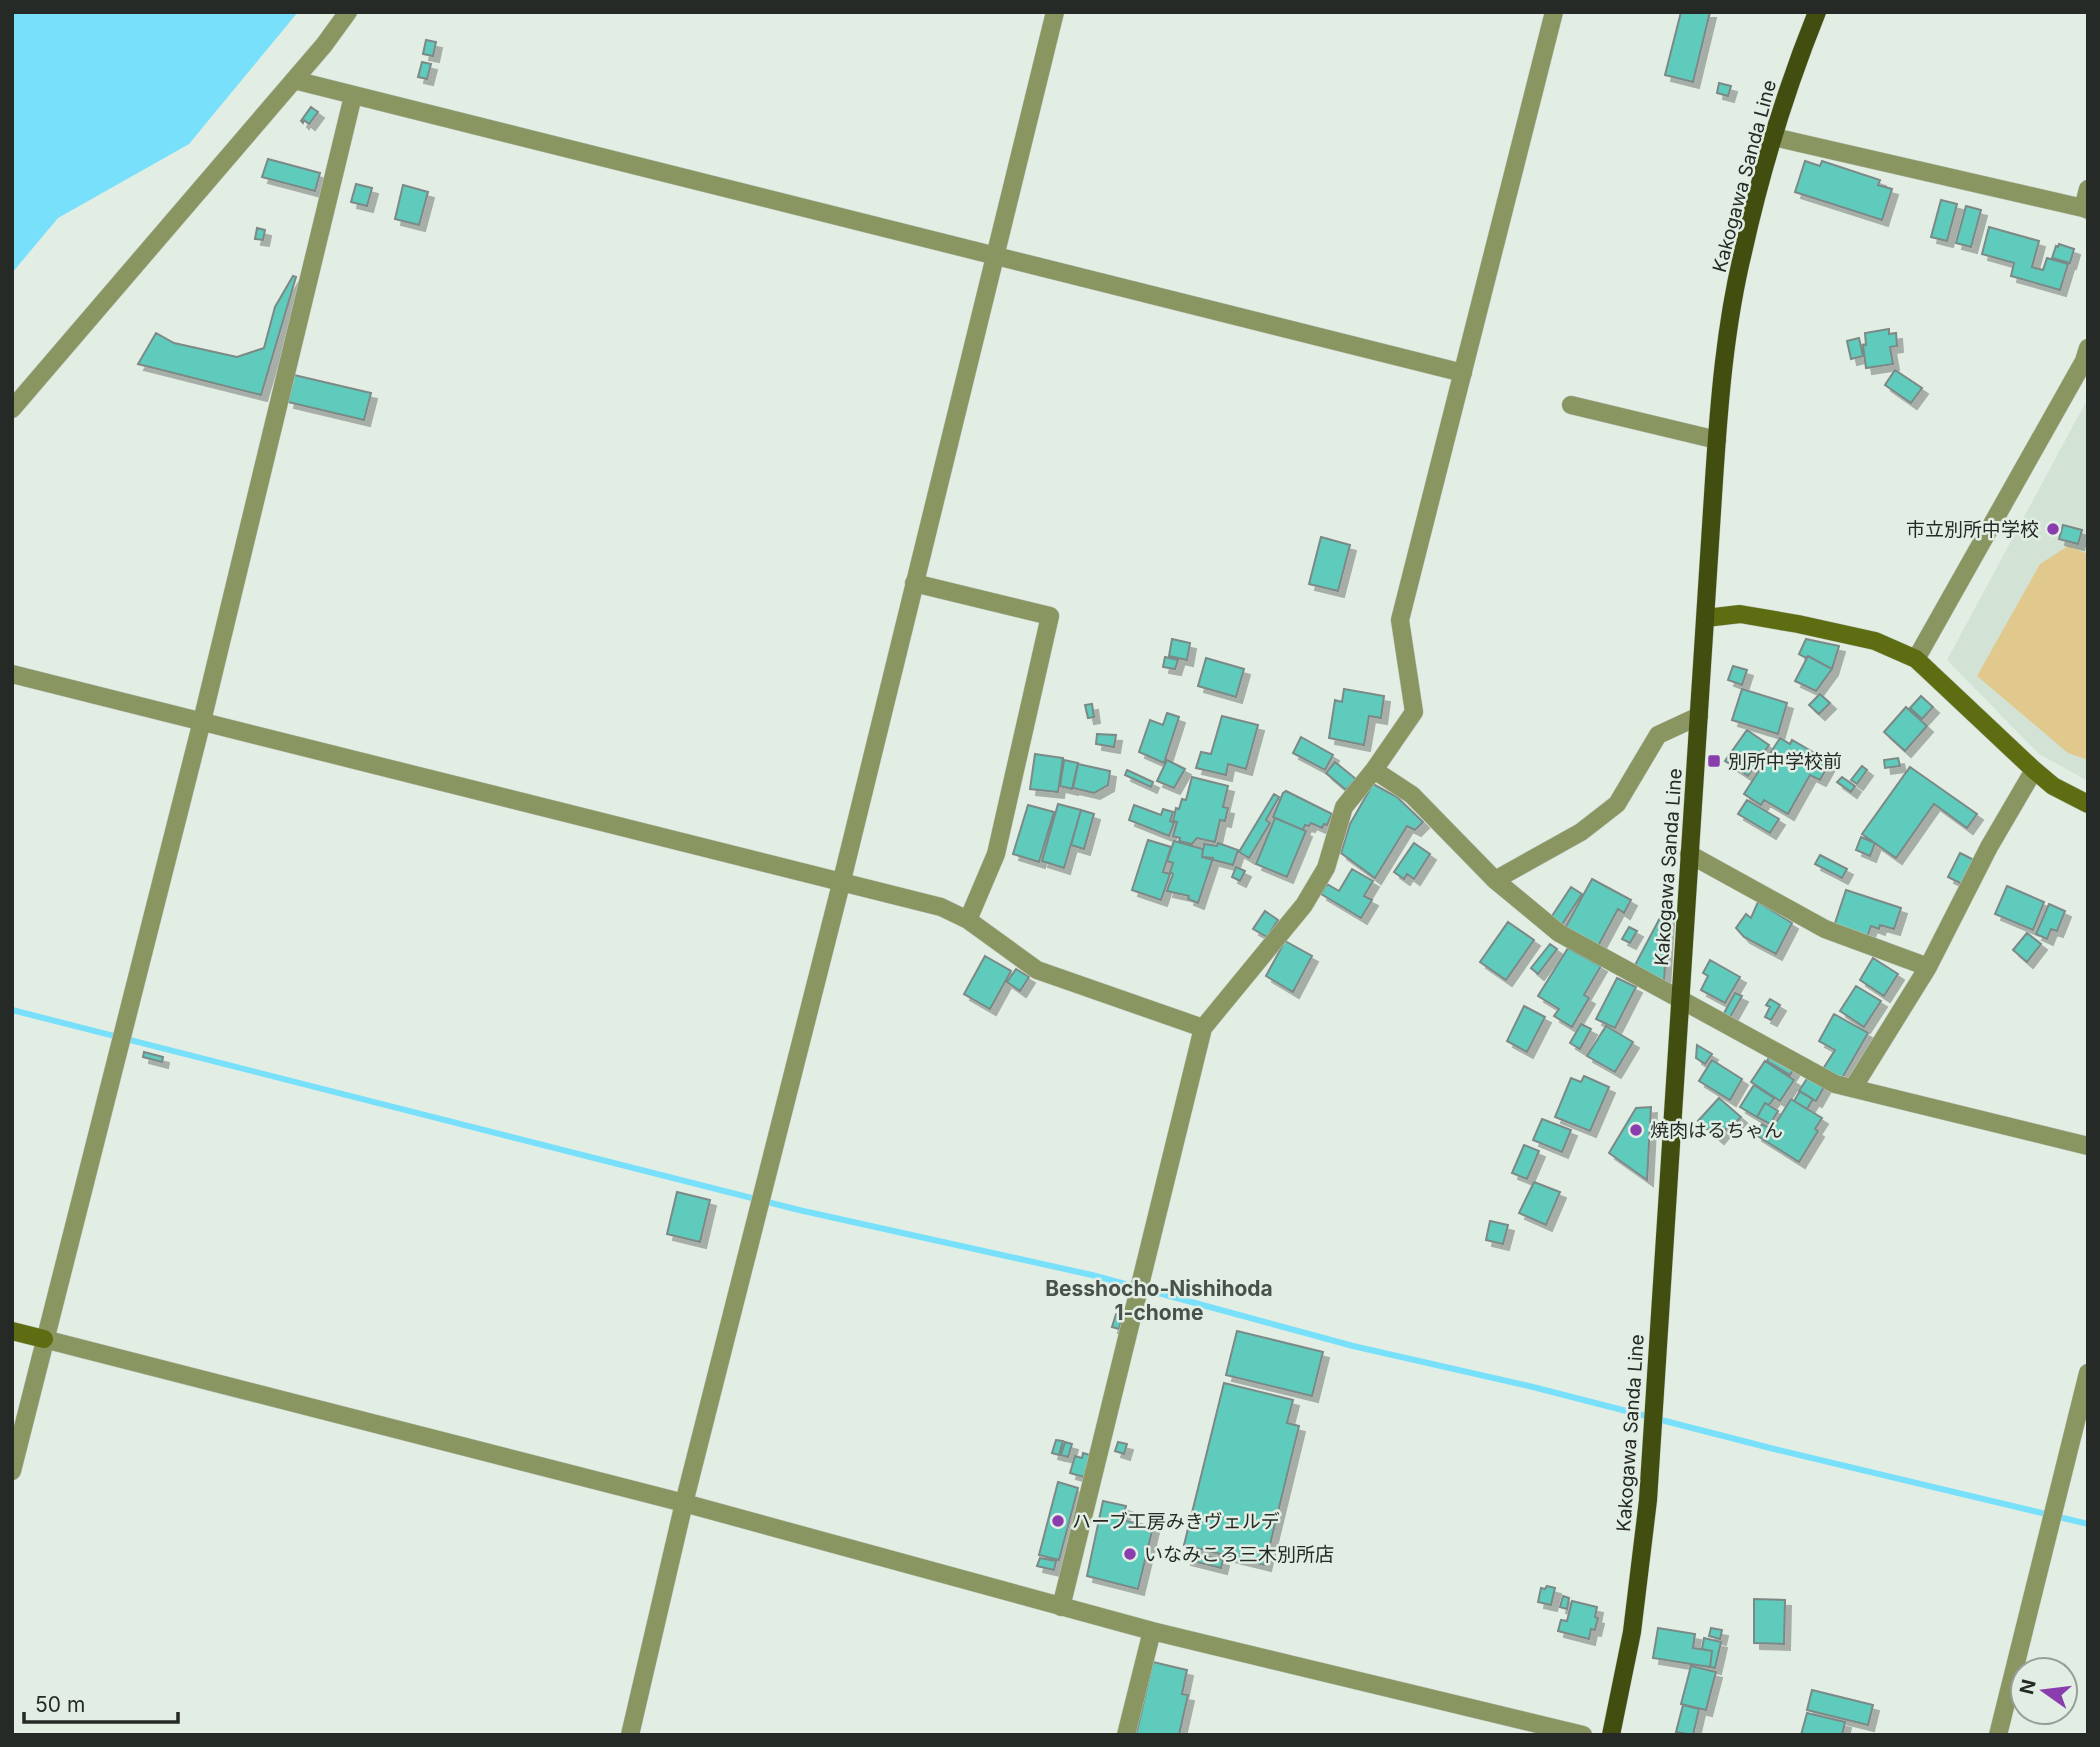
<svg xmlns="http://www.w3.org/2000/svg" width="2100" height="1747" font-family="Inter,'Noto Sans JP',sans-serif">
	<defs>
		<filter id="shadow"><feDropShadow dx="6" dy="6" stdDeviation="0" flood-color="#0004"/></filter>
	</defs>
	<rect width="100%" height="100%" fill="#e2ede4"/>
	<!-- built -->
	<path fill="#d2e3d6" d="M2088,398v383l-49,-27 -92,-94z"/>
	<!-- green -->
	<path fill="#e1c88d" d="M2068,546l20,8v206l-20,-7 -91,-77 63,-112z"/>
	<!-- water -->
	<path fill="#78e0fa" d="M12,12h286l-109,132 -131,74 -46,55z"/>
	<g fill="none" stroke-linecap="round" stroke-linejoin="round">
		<!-- stream -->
		<path stroke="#78e0fa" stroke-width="6" d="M12,1010l787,200 293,65 261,71 180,41 245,63 310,74"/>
	</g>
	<!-- building -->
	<path fill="#5ecbbd" stroke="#7b8986" stroke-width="2" filter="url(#shadow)" d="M1681,12h29l-17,70 -28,-7z
		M426,40l10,2 -3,14 -10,-2z
		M422,62l9,2 -4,15 -9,-2z
		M1719,83l12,3 -3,10 -11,-3z
		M311,107l7,5 -9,12 -5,-4 -1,3 -2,-2z
		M268,159l52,14 -5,18 -53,-14z
		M1805,161l15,5 2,-5 58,19 -2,5 14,4 -10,31 -87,-28z
		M356,184l16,4 -5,18 -16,-4z
		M403,185l25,7 -9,33 -24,-6z
		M1941,200l16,4 -10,37 -16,-4z
		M1966,206l15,4 -10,37 -15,-4z
		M1989,227l50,14 -7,26 11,3 4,-12 21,6 -8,26 -49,-14 3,-13 -32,-9z
		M257,228l8,2 -2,10 -8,-1z
		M2059,244l15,5 -4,14 -18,-5 4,-12 2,1z
		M293,276l3,1 -35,118 -123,-31 18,-31 18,10 63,14 27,-9 11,-41z
		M1889,329v5l7,-1 1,13 -7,1 3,17 -27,4 -3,-23h3l-1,-12z
		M1859,338l4,18 -12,3 -4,-18z
		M1895,370l27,18 -11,15 -26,-18z
		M294,375l77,18 -7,27 -76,-18z
		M2063,525l19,5 -4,14 -19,-5z
		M1321,537l29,8 -12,46 -29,-7z
		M1172,639l18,4 -3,17 -18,-4z
		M1806,639l33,7 -7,23 -24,-13 -2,2 -7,-4z
		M1808,656l24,13 -16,22 -21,-10z
		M1165,657l13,3 -3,9 -12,-2z
		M1206,658l38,11 -8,28 -38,-11z
		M1733,666l14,4 -5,15 -14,-5z
		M1344,689l40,7 -3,22 -12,-2 -5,29 -35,-7 6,-38 7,2z
		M1742,689l45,14 -9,31 -46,-14z
		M1820,694l10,9 -11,11 -10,-9z
		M1921,696l12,11 -11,12 -12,-11z
		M1092,704l2,13 -6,1 -3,-13z
		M1906,707l21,19 -22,25 -21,-19z
		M1167,713l12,4 -15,46 -25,-11 11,-32 13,5z
		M1222,716l36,9 -12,44 -18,-5 -2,11 -30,-7 5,-16 10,2z
		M1747,730l22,15 -21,31 -23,-15z
		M1097,734l19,1 -2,12 -18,-3z
		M1301,737l32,18 -8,15 -32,-17z
		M1780,738l10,6 2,-4 38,22 -10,18 -10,-5 -22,39 -24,-14 -3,5 -17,-11z
		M1035,754l28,4 -5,34 -28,-3z
		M1898,758l2,8 -15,2 -1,-8z
		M1064,760l14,3 -6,26 -12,-3z
		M1167,760l18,9 -11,19 -17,-7z
		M1335,762l21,17 -10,11 -20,-17z
		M1078,764l32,7 -2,14 -14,8 -21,-5z
		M1862,766l5,4 -10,14 -6,-4z
		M1910,767l67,47 -10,14 -33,-24 -38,54 -34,-24z
		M1127,770l26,12 -2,5 -26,-12z
		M1192,777l36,9 -5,21 5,1 -3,13 -5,-1 -5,22 -18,-4 -5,6 -13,-3 1,-3 -7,-2 4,-14 -4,-1 3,-13 3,1 3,-10 4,1z
		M1842,777l13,9 -4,6 -14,-10z
		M1373,784l24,13 26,25 -8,8 -8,-4 -32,52 -34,-25 9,-29z
		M1286,791l46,23 -5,11 -3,-1 -2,4 -11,-5 -2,3 -4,-1 -2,5 -30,-13 10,-24z
		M1274,794l5,3 -13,23 4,3 -21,35 -10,-6z
		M1747,800l32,19 -9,14 -32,-19z
		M1058,804l23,6 -17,58 -22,-7z
		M1028,805l26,7 -15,50 -26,-8z
		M1134,805l27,10 2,-6 10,3 -3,9 4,2 -5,13 -40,-16z
		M1081,810l13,4 -10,35 -13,-4z
		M1275,818l31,13 -19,46 -31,-13z
		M1861,837l14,6 -5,13 -14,-6z
		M1148,840l23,7 -8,25 7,2 -9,26 -29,-10z
		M1174,841l29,8 -1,8 11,1 -15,45 -10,-4 1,-3 -22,-5 6,-17 -3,-2 3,-9 -6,-2z
		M1218,843l20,7 -5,15 -31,-8 2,-13 13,2z
		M1414,843l16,11 -16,25 -7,-5 -3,5 -10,-7z
		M1960,853l14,7 -12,24 -14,-7z
		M1820,855l27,14 -5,9 -27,-14z
		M1236,867l9,4 -5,10 -8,-4z
		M1352,869l21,12 -9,15 8,4 -11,18 -40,-24 6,-10 12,7z
		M1592,879l39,21 -7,13 -6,-4 -21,39 -33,-18z
		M2007,886l37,16 -11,28 -38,-16z
		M1571,887l11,7 -21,32 -11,-7z
		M1846,890l55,18 -7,21 -14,-4 -1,4 -8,-3 -4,11 -33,-11z
		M1758,902l34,21 -16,31 -32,-17 -8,-9 10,-14 5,4z
		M2049,904l16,7 -8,20 -6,-2 -4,10 -11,-5z
		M1265,911l13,9 -11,17 -14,-8z
		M1662,914l6,3 -4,65 -29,-17z
		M1508,922l26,18 -28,40 -26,-18z
		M1629,927l8,4 -7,12 -8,-4z
		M2027,933l14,11 -14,18 -14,-12z
		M1285,941l27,15 -19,36 -27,-16z
		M1550,944l7,5 -19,25 -7,-6z
		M1568,948l33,18 -17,29 5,3 -17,29 -18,-11 5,-7 -21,-13z
		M985,956l26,15 -21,38 -26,-15z
		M1873,958l25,16 -14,22 -24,-16z
		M1710,960l30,17 -15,26 -24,-13 7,-14 -5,-3z
		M1016,969l13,8 -9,14 -13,-9z
		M1617,978l19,9 -21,41 -19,-9z
		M1856,986l25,15 -17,26 -24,-16z
		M1735,993l7,3 -13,23 -6,-4z
		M1770,999l10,6 -9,15 -6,-3 5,-10 -4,-2z
		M1524,1006l21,11 -18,35 -20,-11z
		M1834,1014l34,19 -27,47 -18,-11 12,-19 -16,-9z
		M1581,1024l10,5 -11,20 -10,-6z
		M1606,1026l27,16 -18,30 -28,-16z
		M1697,1045l15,9 -7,10 -9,-6z
		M144,1052l19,5 -1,5 -19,-5z
		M1771,1054l24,13 -5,8 -23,-14z
		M1712,1060l30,19 -12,21 -31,-19z
		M1765,1061l29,19 -14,21 -29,-19z
		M1584,1076l25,11 -19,44 -35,-14 16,-39 10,4z
		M1808,1077l16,10 -8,14 -17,-10z
		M1754,1085l20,13 -5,7 -4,-2 -8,14 -17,-10z
		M1800,1091l13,8 -6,10 -13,-8z
		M1719,1098l22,19 -10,11 -2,-3 -11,13 -20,-17z
		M1791,1099l31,19 -7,11 3,2 -19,31 -43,-27 6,-11 7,4 2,-3 3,1z
		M1765,1103l13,8 -8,13 -13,-7z
		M1651,1107l-4,73 -38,-27 27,-45z
		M1542,1119l29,11 -9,22 -29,-12z
		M1524,1145l15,6 -12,28 -15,-6z
		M1534,1182l26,10 -14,33 -27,-12z
		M677,1192l33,8 -10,42 -33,-8z
		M1490,1221l18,4 -5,19 -17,-4z
		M1116,1314l7,1 -4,14 -7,-2z
		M1237,1331l86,21 -11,44 -86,-21z
		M1224,1383l69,17 -6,23 12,3 -34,139 -81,-20z
		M1056,1440l7,1 -4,14 -7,-2z
		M1065,1442l7,2 -4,13 -7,-2z
		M1118,1442l9,2 -3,10 -9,-3z
		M1083,1453l7,2 -6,22 -14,-4 5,-17 7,2z
		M1058,1482l20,6 -19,72 -20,-5z
		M1103,1501l23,5 -4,14 31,7 -15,62 -51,-13z
		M1187,1552l36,8 -2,8 -36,-9z
		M1040,1558l16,3 -2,9 -17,-4z
		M1547,1586l8,2 -4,17 -13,-3 3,-14 4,1z
		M1563,1596l6,2 -2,11 -7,-2z
		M1754,1599l31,1 -1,44 -30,-1z
		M1572,1601l25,6 -2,10 3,1 -3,12 -4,-1 -2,10 -31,-8 3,-11 6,1z
		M1658,1628l37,6 -2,14 19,3 -2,16 -57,-9z
		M1711,1628l11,2 -2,9 -11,-3z
		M1704,1638l17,4 -6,26 -5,-1 2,-16 -10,-2z
		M1153,1662l34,8 -5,24 6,1 -9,40h-43z
		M1691,1666l25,6 -10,38 -25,-6z
		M1812,1690l61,15 -5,20 -61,-15z
		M1683,1705l16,4 -6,26 -17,-3z
		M1807,1713l38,9 -3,13h-41z"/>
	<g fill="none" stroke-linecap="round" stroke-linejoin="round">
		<defs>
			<path id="street" d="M294,80l1169,293
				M1774,137l309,71
				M2088,189l-5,19 5,2
				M1571,405l146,35
				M12,409l312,-364 24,-33
				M914,583l136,33 -54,238 -28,66
				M1916,659l168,-298 4,-13
				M12,674l929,233 27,13 69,50 166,58
				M1374,770l38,25 83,85 64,53 276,151 253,62
				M1689,854l136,75 103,38
				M1495,880l86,-48 36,-28 41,-69 41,-19
				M1853,1088l75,-121 61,-120 45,-77
				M44,1339l640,164 468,128 431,104
				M12,1471l190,-750 151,-625
				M1061,1607l142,-579 101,-123 22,-37 18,-61 30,-37 40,-58 -14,-92 154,-608
				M630,1735l54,-232 158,-623 213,-868
				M1126,1735l26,-104
				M1998,1735l90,-362"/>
			<path id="secondary" d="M1706,618l34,-4 58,10 77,17 41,18 118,111 19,16 35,18
				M12,1331l32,8"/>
			<path id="primary" d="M1611,1735l21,-103 16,-132 66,-1020c5,-76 11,-154 29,-228 18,-81 43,-163 74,-240"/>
		</defs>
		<!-- street casing -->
		<use href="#street" stroke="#c0cac2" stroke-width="19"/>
		<!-- secondary casing -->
		<use href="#secondary" stroke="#c0cac2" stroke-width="19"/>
		<!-- primary casing -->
		<use href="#primary" stroke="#c0cac2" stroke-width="19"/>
		<!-- street -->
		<use href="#street" stroke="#8a9662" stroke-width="18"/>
		<!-- secondary -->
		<use href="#secondary" stroke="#5e6d12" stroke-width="18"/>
		<!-- primary -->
		<use href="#primary" stroke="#424d10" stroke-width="18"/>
	</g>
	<!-- markers -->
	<g fill="#8a3eae" stroke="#e2ede4" stroke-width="2.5">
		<circle cx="2053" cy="529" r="7"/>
		<rect x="1707" y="754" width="14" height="14" rx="3.5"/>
		<circle cx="1636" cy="1130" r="7"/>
		<circle cx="1058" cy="1521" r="7"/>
		<circle cx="1130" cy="1554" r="7"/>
	</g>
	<g text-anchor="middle" stroke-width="5" stroke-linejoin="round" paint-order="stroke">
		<!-- street labels -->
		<g font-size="19" fill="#262a27" stroke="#e2ede4">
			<text transform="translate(1744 176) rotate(-75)" y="7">Kakogawa Sanda Line</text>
			<text transform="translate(1668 867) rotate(-86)" y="7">Kakogawa Sanda Line</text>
			<text transform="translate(1630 1433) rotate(-86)" y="7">Kakogawa Sanda Line</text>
		</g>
		<!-- poi labels -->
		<g font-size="19" fill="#262a27" stroke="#e2ede4" text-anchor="start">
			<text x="2039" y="536" text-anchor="end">市立別所中学校</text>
			<text x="1728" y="768">別所中学校前</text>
			<text x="1650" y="1137">焼肉はるちゃん</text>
			<text x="1072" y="1528">ハーブ工房みきヴェルデ</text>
			<text x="1144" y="1561">いなみころ三木別所店</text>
		</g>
		<!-- neighbourhood labels -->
		<g font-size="21" font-weight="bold" fill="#48514a" stroke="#e2ede4">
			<text x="1159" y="1296">Besshocho-Nishihoda<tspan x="1159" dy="24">1-chome</tspan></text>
		</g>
	</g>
	<!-- border -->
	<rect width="2100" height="1747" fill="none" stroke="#262a27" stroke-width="28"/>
	<!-- north arrow -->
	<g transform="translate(2044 1691) rotate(284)"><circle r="33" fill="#e2ede4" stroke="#979f98" stroke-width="2"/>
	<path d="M0-5L12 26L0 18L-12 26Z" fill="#8a3eae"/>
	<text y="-10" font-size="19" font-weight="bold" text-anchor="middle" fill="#262a27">N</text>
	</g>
	<!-- scale -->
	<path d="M24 1712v10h154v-10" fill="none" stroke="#262a27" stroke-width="3.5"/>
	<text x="35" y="1712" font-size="21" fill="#262a27" stroke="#e2ede4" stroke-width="5" paint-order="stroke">50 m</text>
</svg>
